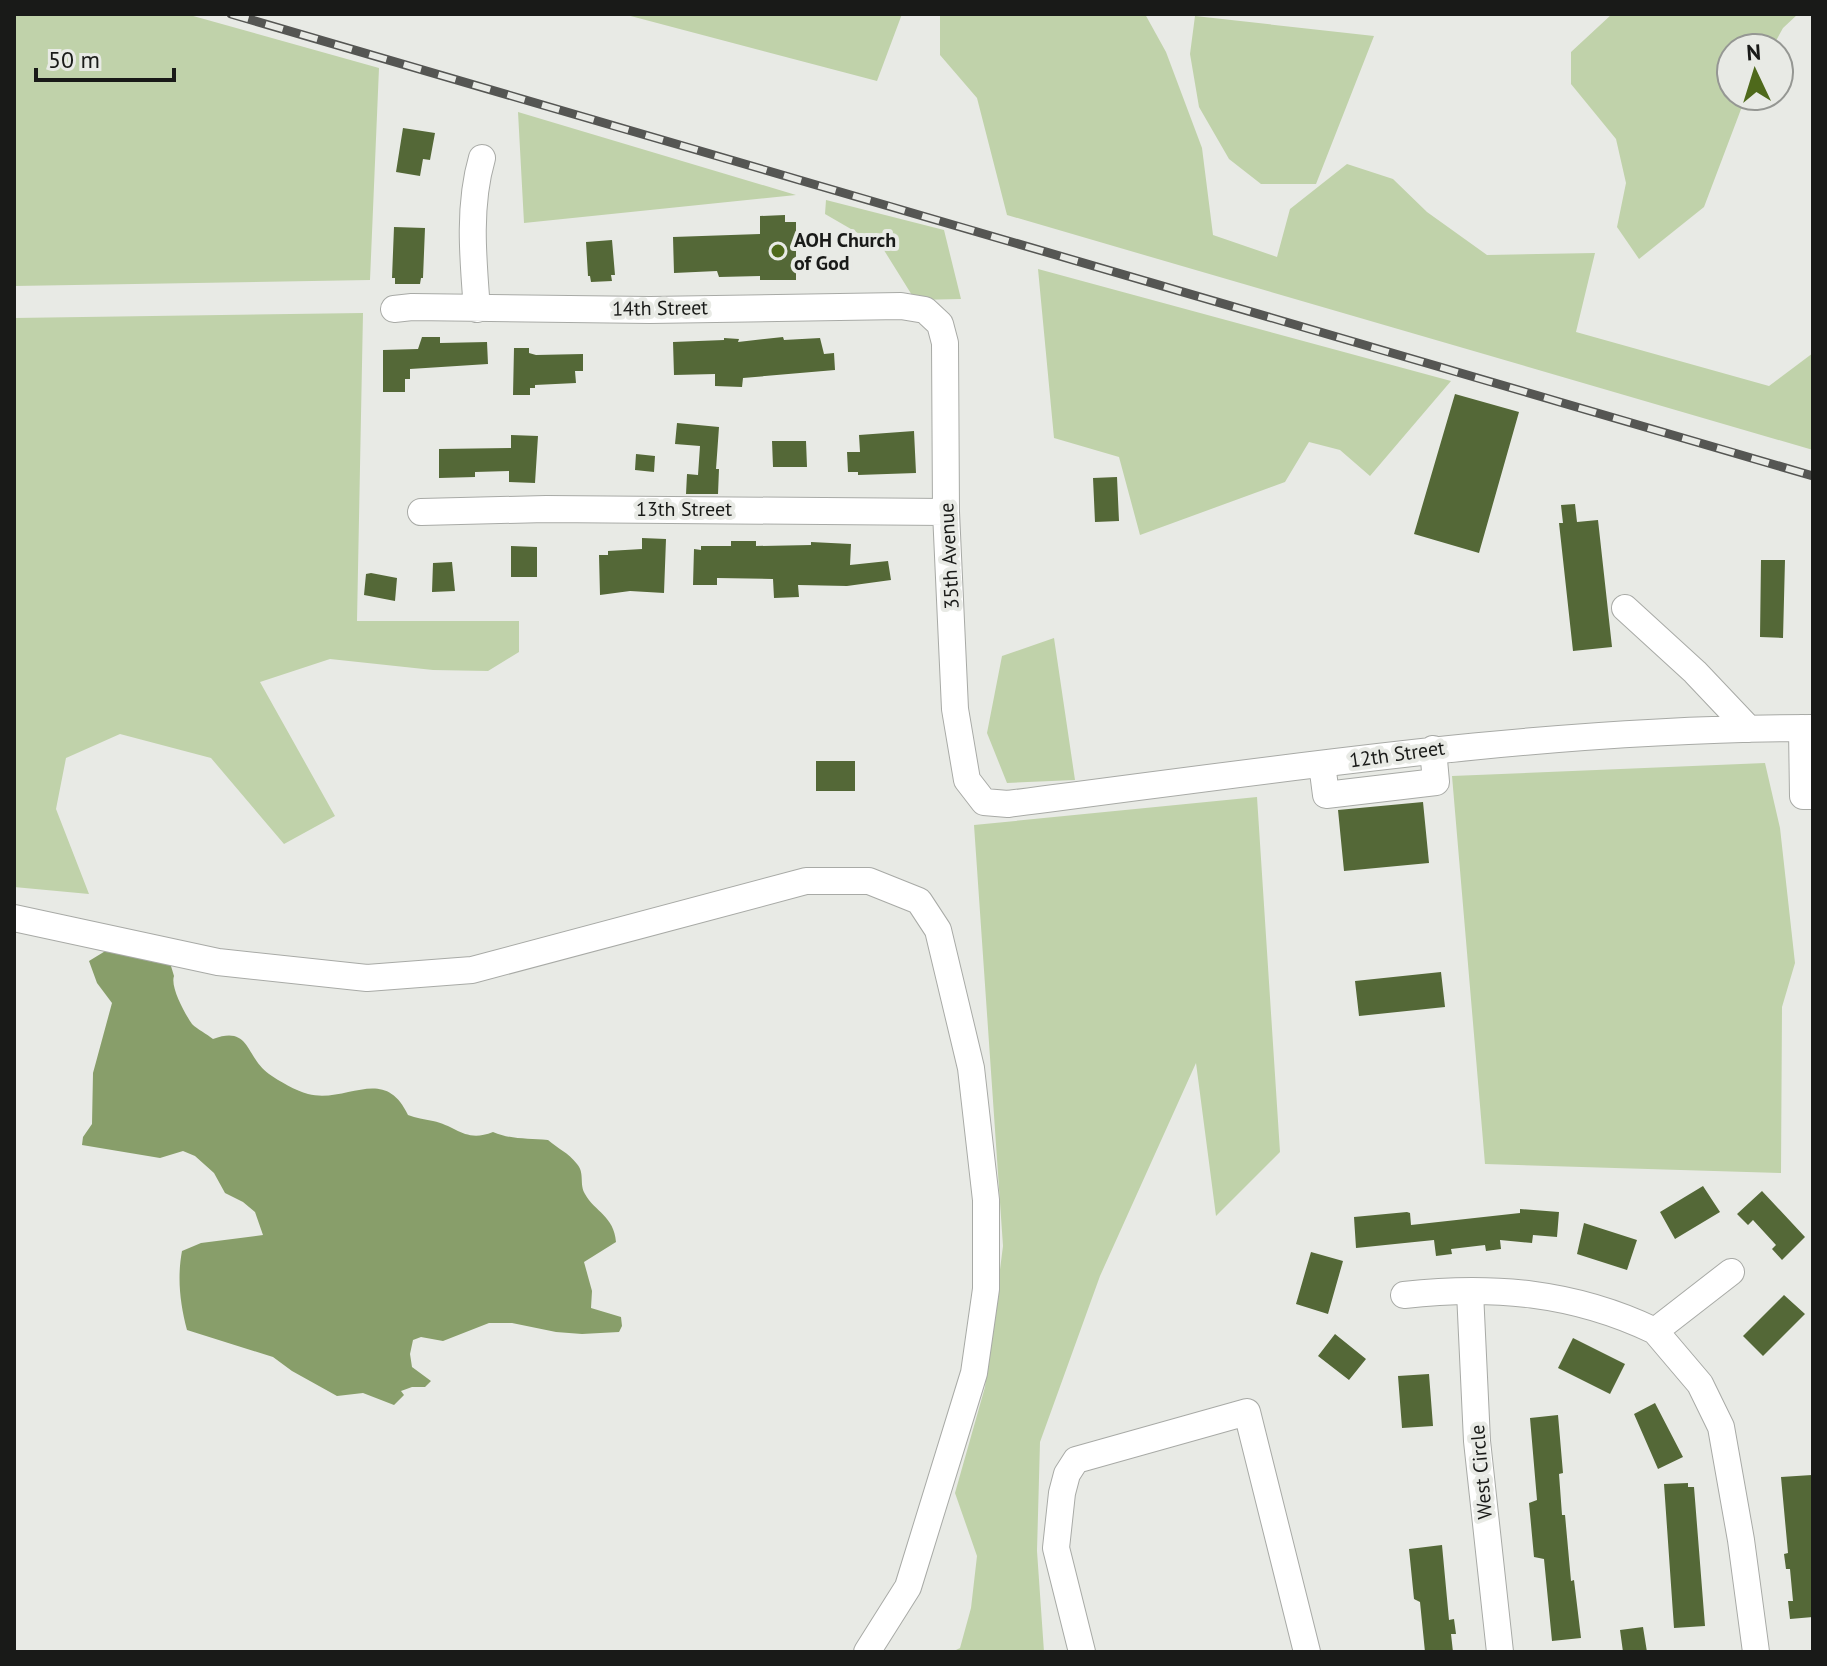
<svg xmlns="http://www.w3.org/2000/svg" width="1827" height="1666" font-family="'PT Sans',sans-serif">
	<rect width="100%" height="100%" fill="#e8eae5"/>
	<!-- green -->
	<path fill="#c0d2aa" d="M14,14h172l193,54 -9,212 -356,6z
		M623,14h279l-25,67z
		M940,14h205l21,38 36,96 11,87 64,22 13,-48 57,-45 46,15 34,33 60,43 108,-2 -19,79 193,54 44,-33v97l-806,-235 -30,-117 -37,-43z
		M1612,14h186l-15,14 -11,20h-41v48h15l-42,111 -65,52 -22,-32 9,-44 -10,-44 -45,-55v-32z
		M1195,16l179,20 -58,148h-55l-32,-25 -30,-52 -9,-53z
		M518,112l278,83 -272,28z
		M826,200l118,30 17,69 -46,1 -33,-53 -57,-33z
		M1038,269l413,112 -81,95 -30,-26 -31,-8 -24,40 -145,53 -21,-78 -65,-19z
		M363,313l-6,308h162v31l-31,19 -55,-1 -103,-11 -70,23 75,134 -51,28 -73,-86 -91,-24 -54,24 -10,51 33,85 -75,-7v-569z
		M1054,638l21,142 -68,3 -20,-50 15,-77z
		M1765,763l15,65 15,135 -13,44 -1,166 -296,-9 -33,-388z
		M1257,797l23,355 -64,64 -20,-153 -96,213 -60,166 -3,109 7,101h-92l8,-4 11,-40 6,-52 -22,-63 30,-106 18,-141 -29,-421z"/>
	<!-- water -->
	<path fill="#889e6a" d="M107,950l56,7 8,9 3,10c-4,11 11,38 18,48 5,5 15,10 21,15 38,-14 32,18 56,35 10,7 27,17 39,20 39,10 76,-30 100,21 8,3 16,4 25,6 24,5 32,22 60,11 19,8 35,6 55,8 10,9 20,12 29,24 8,9 2,20 8,30 10,18 29,22 31,48l-32,20 8,29 -1,17 30,9 1,9 -3,6 -37,2 -26,-2 -44,-9h-23l-46,18 -22,-4 -8,3 -3,14 2,13 19,14 -6,6h-13l-11,4 3,4 -10,10 -31,-12 -26,3 -45,-25 -19,-14 -86,-27c-7,-27 -10,-52 -5,-79l19,-8 62,-8 -8,-23 -12,-10 -18,-9 -11,-20 -19,-17 -12,-5 -23,7 -78,-13 1,-8 9,-13 1,-51 19,-70 -15,-20 -8,-22z"/>
	<!-- building -->
	<path fill="#546837" d="M403,128l32,5 -5,27 -7,-1 -3,17 -24,-4z
		M785,215v7h11v58h-36v-4l-41,1 -2,-6 -43,2 -1,-36 87,-3v-18z
		M394,227l31,1 -2,50h-2l-1,6h-25v-6h-3z
		M612,240l3,35h-4l1,6 -21,1 -1,-6h-2l-2,-34z
		M422,337h18v6l47,-1 1,22 -78,5v10h-5v13h-22v-42l35,-1z
		M783,337l1,3 36,-2 4,16 10,-1 1,17 -92,8 -1,9 -27,-1v-12l-41,1 -1,-33 51,-2v-2l15,1 -1,3z
		M514,348h15v5l7,2 47,-1v17h-8l1,12 -41,2v3h-5v7h-17z
		M1455,394l64,18 -40,141 -65,-19z
		M677,423l42,4 -3,42h3l-1,25h-32l1,-20 11,1 2,-29 -25,-2z
		M914,431l2,42 -58,2v-3h-10l-1,-20h13l-1,-17z
		M511,435l27,1 -3,47 -26,-1v-11l-34,1v5l-36,1v-29l72,-1z
		M772,441h34l1,26h-34z
		M636,454l19,2 -1,16 -19,-2z
		M1117,477l2,44 -24,1 -2,-44z
		M1575,504l2,18 21,-2 14,127 -39,4 -14,-128h4l-2,-18z
		M642,538l24,1 -2,54 -34,-2 -30,4 -1,-40h9v-4l34,-2z
		M731,541h25v5l55,-1v-3l40,2 -1,21 38,-4 3,19 -44,6 -49,-1 1,12 -25,1 -1,-19 -56,-1v7h-24l1,-36 7,1v-4h30z
		M511,546l26,1v30h-26z
		M1761,560h24l-2,78 -23,-1z
		M452,562l3,29 -23,1 1,-29z
		M371,573l26,5 -2,23 -31,-6 2,-21z
		M816,761h39v30h-39z
		M1423,802l6,61 -85,8 -6,-61z
		M1441,972l4,35 -86,9 -4,-35z
		M1703,1186l17,26 -45,27 -15,-27z
		M1762,1191l43,46 -23,23 -10,-11 4,-4 -23,-25 -5,5 -11,-11z
		M1520,1209l39,3 -2,25 -24,-2 -1,8 -32,-3 1,9 -15,2 -1,-6 -34,4 1,5 -16,2 -2,-16 -78,8 -2,-31 53,-5 3,1 1,12 109,-12z
		M1584,1223l53,17 -10,30 -50,-16z
		M1311,1252l32,9 -15,53 -32,-10z
		M1784,1295l21,19 -42,42 -20,-20z
		M1335,1334l31,25 -17,21 -31,-24z
		M1573,1338l52,26 -15,30 -52,-26z
		M1429,1374l4,52 -31,2 -4,-52z
		M1655,1403l28,54 -25,12 -24,-55z
		M1558,1415l5,58 -4,1 3,41h3l6,66 3,-1 7,58 -29,3 -8,-82 -10,-2 -5,-54 8,-3 -7,-82z
		M1812,1475l1,142 -23,2 -2,-18h5l-3,-32h-4l-2,-15 4,-1 -7,-76z
		M1688,1483v4h6l11,139 -31,2 -10,-144z
		M1442,1545l7,75 5,-1 2,15h-5l2,18h-28l-5,-50 -6,-3 -5,-50z
		M1643,1627l4,25h-24l-3,-22z"/>
	<g fill="none" stroke-linecap="round" stroke-linejoin="round">
		<defs>
			<path id="minor" d="M394,309l18,-2 238,3 251,-4 24,4 15,14 5,19 1,169 9,197 12,71 17,22 24,2c268,-34 535,-76 805,-76
				M477,309c-4,-50 -9,-103 5,-151
				M421,512l125,-3 400,3
				M1625,608l70,64 54,57
				M1802,728l1,68h10
				M1322,764l4,31 110,-13 -3,-33
				M14,918l204,44 149,16 105,-8 334,-89h63l50,20 19,29 33,138 15,132v89l-12,84 -66,214 -41,65
				M1470,1292l7,149 23,211
				M1404,1295c88,-10 170,-3 251,36l76,-59
				M1655,1331l45,53 21,43 20,113 15,112
				M1082,1652l-26,-104 6,-55 5,-19 9,-14 171,-48 60,240"/>
		</defs>
		<!-- minor casing -->
		<use href="#minor" stroke="#a8aaa6" stroke-width="28"/>
		<!-- minor -->
		<use href="#minor" stroke="#fff" stroke-width="26"/>
		<defs>
			<path id="rail" d="M231,14l1582,462"/>
		</defs>
		<!-- rail casing -->
		<use href="#rail" stroke="#555653" stroke-width="9"/>
		<!-- rail -->
		<use href="#rail" stroke="#e8eae5" stroke-width="6" stroke-dasharray="18" stroke-linecap="butt"/>
	</g>
	<!-- markers -->
	<circle fill="#4e691b" stroke="#e8eae5" stroke-width="3" cx="778" cy="251" r="8"/>
	<g text-anchor="middle" stroke-width="8" stroke-linejoin="round" paint-order="stroke">
		<!-- poi labels -->
		<g font-size="20" font-weight="bold" fill="#191a18" stroke="#e8eae5" text-anchor="start">
			<text x="794" y="247">AOH Church<tspan x="794" dy="23">of God</tspan></text>
		</g>
		<!-- street labels -->
		<g font-size="20" fill="#191a18" stroke="#e8eae5">
			<text transform="translate(660 308) rotate(-1)" y="7">14th Street</text>
			<text x="684" y="516">13th Street</text>
			<text transform="translate(949 556) rotate(-93)" y="7">35th Avenue</text>
			<text transform="translate(1397 754) rotate(-8)" y="7">12th Street</text>
			<text transform="translate(1481 1472) rotate(-95)" y="7">West Circle</text>
		</g>
	</g>
	<!-- border -->
	<rect width="1827" height="1666" fill="none" stroke="#191a18" stroke-width="32"/>
	<!-- north arrow -->
	<g transform="translate(1755 72) rotate(356)"><circle r="38" fill="#e8eae5" stroke="#959793" stroke-width="2"/>
	<path d="M0-6L14 30L0 20L-14 30Z" fill="#4e691b"/>
	<text y="-12" font-size="22" font-weight="bold" text-anchor="middle" fill="#191a18">N</text>
	</g>
	<!-- scale -->
	<path d="M36 68v12h138v-12" fill="none" stroke="#191a18" stroke-width="4"/>
	<text x="48" y="68" font-size="24" fill="#191a18" stroke="#e8eae5" stroke-width="6" paint-order="stroke">50 m</text>
</svg>
